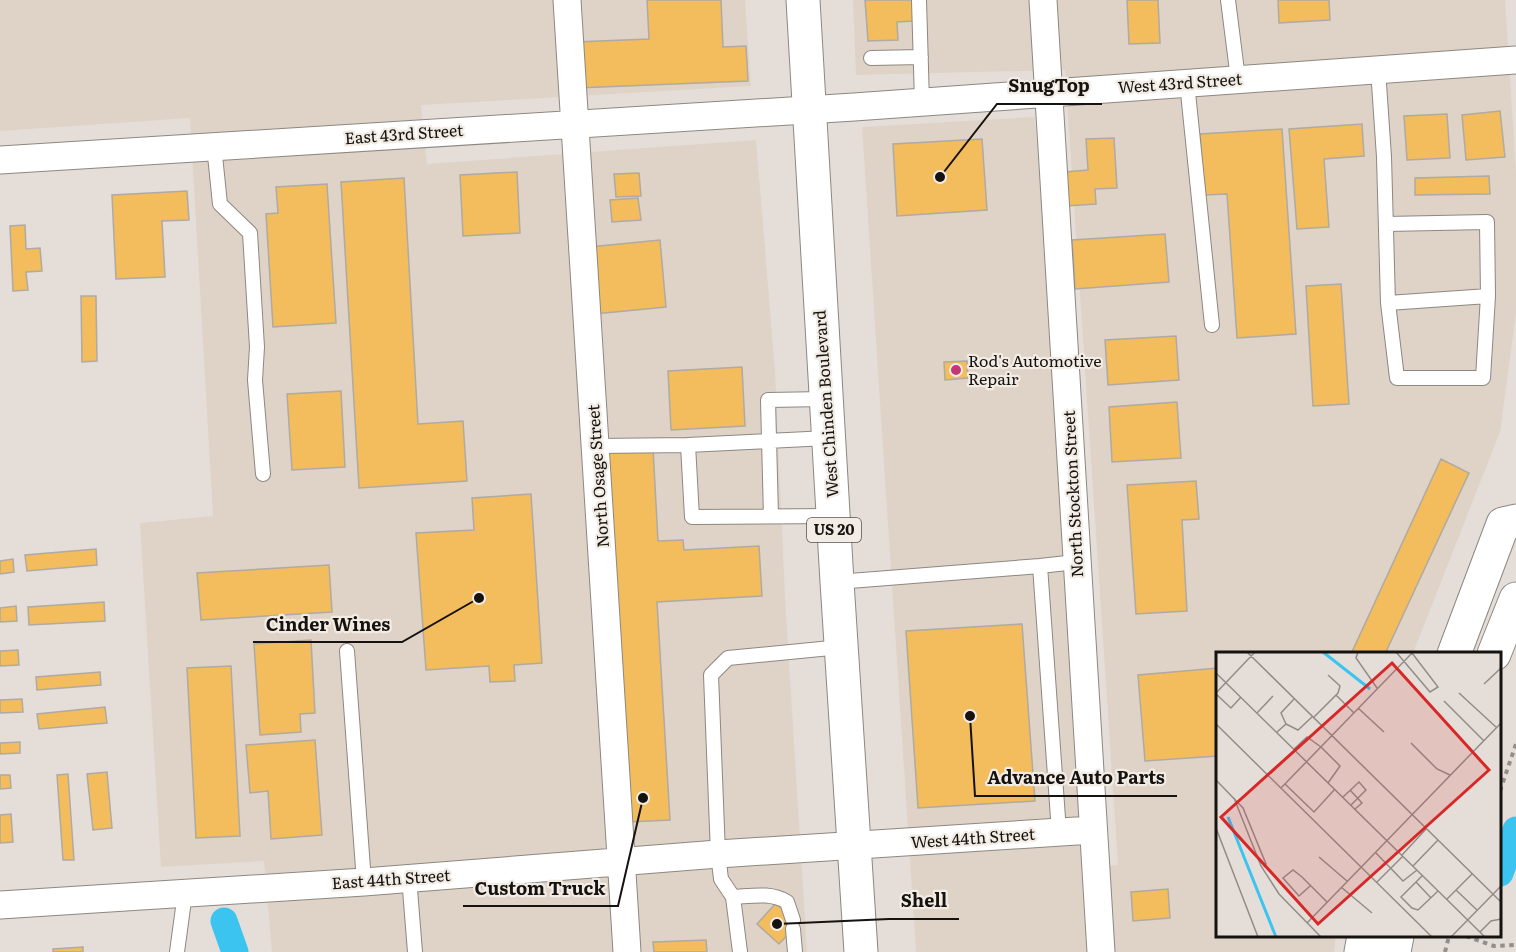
<svg xmlns="http://www.w3.org/2000/svg" width="1516" height="952" font-family="Literata,serif">
	<rect width="100%" height="100%" fill="#e5ded8"/>
	<!-- built -->
	<path fill="#dfd3c7" d="M0,0h745l6,86 -330,19 6,59 329,-24 19,231 10,226 22,355h-535l-8,-91 -103,6 -21,-344 73,-7 -23,-398 -190,13z
		M853,0h652l11,173v140l-16,119 -87,221 -195,1v282h118l-2,16h-418l-54,-825 173,-10 54,750 29,-2 -53,-795 -209,5z"/>
	<g fill="none" stroke-linecap="round" stroke-linejoin="round">
		<!-- canal -->
		<path stroke="#3bc4f0" stroke-width="27" d="M1500,873l16,-43
			M224,921l11,31"/>
	</g>
	<!-- building -->
	<path fill="#f3bc5c" stroke="#afaaa3" stroke-width="1.5" d="M647,0h74l2,47 23,-1 2,35 -171,7 -2,-46 74,-3z
		M865,0h48l1,21 -17,1 1,18 -30,1z
		M1127,0h31l2,43 -31,1z
		M1278,0h51l1,20 -51,3z
		M1500,111l5,46 -39,3 -4,-45z
		M1447,114l3,44 -43,2 -3,-44z
		M1362,124l2,32 -40,3 5,68 -32,2 -8,-100z
		M1282,129l14,205 -59,4 -10,-144 -23,1 -4,-61z
		M1114,138l3,50 -22,1 1,15 -30,2 -2,-34 24,-2 -2,-31z
		M982,139l5,71 -90,6 -4,-72z
		M517,172l3,61 -57,3 -3,-61z
		M639,173l2,23 -25,1 -2,-23z
		M1489,176l1,18 -75,1v-17z
		M404,178l14,246 45,-3 4,60 -108,7 -18,-306z
		M327,184l9,139 -63,4 -7,-113 12,-1 -2,-26z
		M187,191l2,29 -27,1 3,56 -49,2 -4,-84z
		M638,198l3,22 -29,2 -2,-22z
		M25,225l1,24 14,-1 2,23 -16,1 2,18 -15,1 -3,-65z
		M1165,234l4,48 -94,7 -3,-49z
		M660,240l6,67 -71,7 -6,-67z
		M1341,284l8,120 -36,2 -7,-120z
		M81,296h15l1,65 -15,1z
		M1176,336l3,44 -71,5 -3,-45z
		M967,361l1,17 -23,2 -1,-18z
		M742,367l3,59 -74,4 -3,-59z
		M341,391l4,76 -53,3 -5,-76z
		M1177,402l4,56 -69,4 -3,-55z
		M653,448l5,93 25,-1 1,10 75,-4 3,50 -105,6 13,218 -42,2 -21,-371z
		M1441,459l28,14 -84,181h-34z
		M1196,481l3,38 -17,1 5,91 -51,3 -9,-129z
		M531,494l11,169 -28,2 1,16 -25,1 -1,-16 -63,4 -10,-137 58,-3 -2,-32z
		M96,549l1,16 -70,6 -2,-16z
		M13,559l1,13 -14,2v-13z
		M329,565l3,47 -131,8 -4,-47z
		M104,602l1,19 -76,4 -1,-18z
		M16,606l1,15 -17,1v-14z
		M1022,624l13,177 -117,7 -12,-177z
		M311,640l4,73 -15,1 1,18 -41,3 -6,-91z
		M18,650l1,15 -19,1v-15z
		M231,666l9,170 -44,2 -9,-170z
		M1218,668v88l-73,5 -7,-86z
		M100,672l1,13 -64,5 -1,-13z
		M22,699l1,13 -23,1v-13z
		M105,707l2,16 -68,6 -2,-15z
		M315,740l7,95 -51,4 -3,-48 -18,2 -4,-48z
		M20,742v11l-20,1v-11z
		M107,772l5,56 -19,2 -6,-56z
		M68,774l6,86h-11l-6,-85z
		M0,775h10l1,13 -11,1z
		M11,814l2,28 -13,1v-28z
		M1168,889l2,29 -37,3 -2,-29z
		M776,903l22,21 -19,20 -22,-20z
		M706,940l1,12h-53l-1,-10z
		M83,947v5h-30v-3z"/>
	<g fill="none" stroke-linecap="round" stroke-linejoin="round">
		<defs>
			<path id="lane" d="M919,0l3,102
				M1228,0l10,79
				M871,58l50,-1
				M1378,69l6,88 4,146 9,75h86l5,-82 -1,-74 -101,2
				M1187,83l25,242
				M214,146l6,58 30,29 7,114 -2,33 8,94
				M1388,303l100,-7
				M828,438l-140,7 4,72 142,-1
				M596,446l92,-1
				M771,516l-3,-116 57,-1
				M1040,566l36,-4
				M837,582l203,-16 19,266
				M347,651l17,231
				M409,877l6,75
				M733,897c19,-1 38,-5 54,5l6,18
				M793,929l2,23
				M177,952l8,-59
				M740,952l-7,-55 -12,-18 -3,-25 -7,-179 17,-17 113,-11"/>
			<path id="street" d="M567,0l60,952
				M1043,0l58,952
				M0,160l854,-53 662,-47
				M0,905l364,-23 354,-28 374,-24"/>
			<path id="secondary" d="M1454,654l49,-130 13,-3
				M1494,654l22,-55
				M1361,952l3,-16
				M1394,952l3,-16"/>
			<path id="primary" d="M803,0l34,582 24,370"/>
		</defs>
		<!-- lane casing -->
		<use href="#lane" stroke="#8d8781" stroke-width="16"/>
		<!-- street casing -->
		<use href="#street" stroke="#8d8781" stroke-width="29"/>
		<!-- secondary casing -->
		<use href="#secondary" stroke="#8d8781" stroke-width="35"/>
		<!-- primary casing -->
		<use href="#primary" stroke="#8d8781" stroke-width="35"/>
		<!-- path -->
		<path stroke="#938e89" stroke-width="4" stroke-dasharray="4.5 4.5" stroke-linecap="butt" d="M1500,791l16,-47
			M1466,936l28,10 22,-1
			M1445,952l4,-16"/>
		<!-- lane -->
		<use href="#lane" stroke="#fff" stroke-width="14"/>
		<!-- street -->
		<use href="#street" stroke="#fff" stroke-width="27"/>
		<!-- secondary -->
		<use href="#secondary" stroke="#fff" stroke-width="33"/>
		<!-- primary -->
		<use href="#primary" stroke="#fff" stroke-width="33"/>
	</g>
	<!-- markers -->
	<circle fill="#c23973" stroke="#f2ece5" stroke-width="2" cx="956" cy="370" r="6"/>
	<g text-anchor="middle" stroke-width="4.5" stroke-linejoin="round" paint-order="stroke">
		<!-- shield labels -->
		<rect fill="#f2ece5" stroke="#575350" stroke-width="1.5" x="807" y="518" width="54" height="24" rx="4.5"/>
		<g font-size="15" font-weight="bold" fill="#151210">
			<text x="834" y="535">US 20</text>
		</g>
		<!-- street labels -->
		<g font-size="16" fill="#151210" stroke="#f2ece5">
			<text transform="translate(1180 83) rotate(-4)" y="6">West 43rd Street</text>
			<text transform="translate(404 134) rotate(-4)" y="6">East 43rd Street</text>
			<text transform="translate(826 404) rotate(-94)" y="6">West Chinden Boulevard</text>
			<text transform="translate(598 476) rotate(-94)" y="6">North Osage Street</text>
			<text transform="translate(1073 494) rotate(-93)" y="6">North Stockton Street</text>
			<text transform="translate(973 838) rotate(-4)" y="6">West 44th Street</text>
			<text transform="translate(391 879) rotate(-4)" y="6">East 44th Street</text>
		</g>
		<!-- poi labels -->
		<g font-size="16" fill="#151210" stroke="#f2ece5" text-anchor="start">
			<text x="968" y="367">Rod's Automotive<tspan x="968" dy="18">Repair</tspan></text>
		</g>
	</g>
	<!-- overview -->
	<g transform="translate(1216 652)">
		<rect width="285" height="285" fill="#e5ded8"/>
		<path fill="none" stroke="#3bc4f0" stroke-width="3" d="M107,0l47,37M12,165l48,120"/>
		<path fill="none" stroke="#928c88" stroke-width="1.5" d="M31,0l254,250M142,0l-2,6 21,30M180,0l34,40 8,-5 -26,-34M0,21l269,264M268,32l17,-16M0,41l39,-41M243,41l38,35M0,42l15,14 10,-11M120,43l18,18M228,49l40,40M142,56l26,24M41,61l16,-17M97,66l25,-25 2,-7 -12,-11M0,72l216,213M70,72l12,6 14,-13M61,80l9,-8 -5,-11 13,-14M195,91l26,26 13,6M78,97l13,-12 14,10 19,19 -12,17M0,128l27,28 23,56 -2,3M69,132l29,28 21,-23M65,136l132,-136M134,138l12,13 -7,6M127,145l16,-15 7,8 -15,15M18,146l27,68 18,28 42,43M0,176l42,109M159,200l28,29 14,-11M186,203l24,-26M103,205l28,24M197,214l25,-26M207,223l-22,22 11,11 6,2 20,-19M161,230l26,-26M200,230l15,16M94,234l-11,10 -16,-18 10,-8 9,7 25,25M125,235l31,26M240,238l21,20M231,247l25,-25M91,271l194,-200M264,280l11,-11 10,-2M235,285l50,-51"/>
		<path fill="#d62828" fill-opacity="0.15" stroke="#d62828" stroke-width="3" d="M176,11l97,107 -171,154 -97,-107z"/>
		<rect width="285" height="285" fill="none" stroke="#151210" stroke-width="3"/>
	</g>
	<!-- callouts -->
	<path fill="none" stroke="#151210" stroke-width="2" d="M940 177L997 104H1102M479 598L402 642H253M970 716L975 796H1177M643 798L618 906H463M777 924L889 919H959"/>
	<g fill="#151210" stroke="#f2ece5" stroke-width="2">
		<circle cx="940" cy="177" r="6"/>
		<circle cx="479" cy="598" r="6"/>
		<circle cx="970" cy="716" r="6"/>
		<circle cx="643" cy="798" r="6"/>
		<circle cx="777" cy="924" r="6"/>
	</g>
	<g font-size="18" text-anchor="middle" font-weight="bold" fill="#151210" stroke="#f2ece5" stroke-width="4.5" stroke-linejoin="round" paint-order="stroke">
		<text x="1049" y="92">SnugTop</text>
		<text x="328" y="631">Cinder Wines</text>
		<text x="1076" y="784">Advance Auto Parts</text>
		<text x="540" y="895">Custom Truck</text>
		<text x="924" y="907">Shell</text>
	</g>
</svg>
